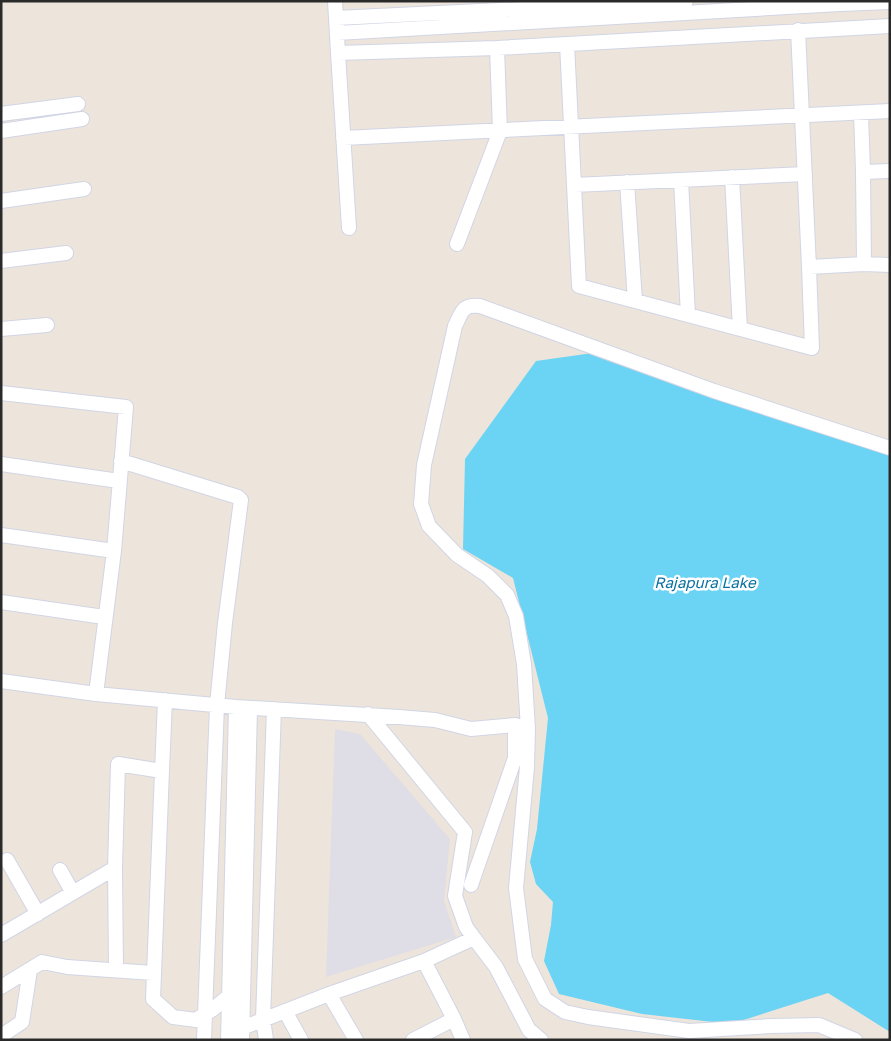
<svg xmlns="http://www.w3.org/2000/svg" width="891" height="1041" font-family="'Golos Text',sans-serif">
	<rect width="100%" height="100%" fill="#ede5dc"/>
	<!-- industrial -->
	<path fill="#dfdde5" d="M335,729l25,5 90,105 -6,62 12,36 -130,40z"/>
	<!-- water -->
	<path fill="#6bd3f3" d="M614,350l142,54 134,38v590l-62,-39 -97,31 -89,-10 -83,-20 -15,-33 7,-36 2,-23 -17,-18 -6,-22 7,-33 11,-111 -35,-140 -50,-29 2,-90 71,-98z"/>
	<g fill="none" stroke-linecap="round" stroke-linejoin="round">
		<defs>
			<path id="minor" d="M335,1l3,52
				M336,18l350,-17
				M798,30l11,237 55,-3 26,1
				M337,33l503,-29 50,-2
				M567,44l12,242 233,62 -3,-81
				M861,113l2,59 27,-1
				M1,114l77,-10
				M1,131l81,-12
				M343,138l547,-27
				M863,172l1,92
				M732,177l8,152
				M681,180l7,135
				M627,182l8,119
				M574,185l231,-11
				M1,201l83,-12
				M349,228l-11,-175 159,-5 393,-22
				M457,244l43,-113 -3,-83
				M1,261l65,-8
				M1,329l46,-4
				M1,393l125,14 -12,144 -18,143
				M121,461l117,36 3,3 -16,123 -8,82 -13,335
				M1,464l118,17
				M1,535l113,16
				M1,602l103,15
				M1,681l95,13 140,13 163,10 36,3 36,9 44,-4 13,4 -1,38 -11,121 9,71 20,40 20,13 23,5 101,14 82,-5 48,-1 36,15
				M528,729l-4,-65 -8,-48 -9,-21 -19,-19 -31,-21 -28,-29 -8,-22 3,-39 31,-139c7,-14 7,-22 25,-20l234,85 176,57
				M162,771l3,-71
				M7,860l31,54
				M60,870l13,23
				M471,885l44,-127v-33
				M1,935l114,-67
				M474,938l22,29 33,63 12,10
				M424,961l30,58
				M116,970l-1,-102 3,-104 44,7 -9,228 20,18 23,3 17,-11 16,-13
				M1,987l41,-25 25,5 86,6
				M329,994l27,46
				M285,1011l16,29
				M242,1028l87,-34 95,-33 50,-23 -8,-11 -11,-31 10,-64 -97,-118
				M1,1036l21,-14 8,-52
				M228,1040l8,-333
				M242,1040l8,-332
				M266,1040l-3,-21 11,-310
				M413,1040l41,-21 9,21"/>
		</defs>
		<!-- minor casing -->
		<use href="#minor" stroke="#d1d5e4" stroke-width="16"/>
		<!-- minor -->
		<use href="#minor" stroke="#fff" stroke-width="14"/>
	</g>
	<g text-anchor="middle" stroke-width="5" stroke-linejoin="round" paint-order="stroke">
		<!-- water labels -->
		<g font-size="15" font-style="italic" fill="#0971a0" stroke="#fff">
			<text x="705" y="588">Rajapura Lake</text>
		</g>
	</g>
	<!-- border -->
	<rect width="891" height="1041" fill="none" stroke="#2a2a2a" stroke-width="5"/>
</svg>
